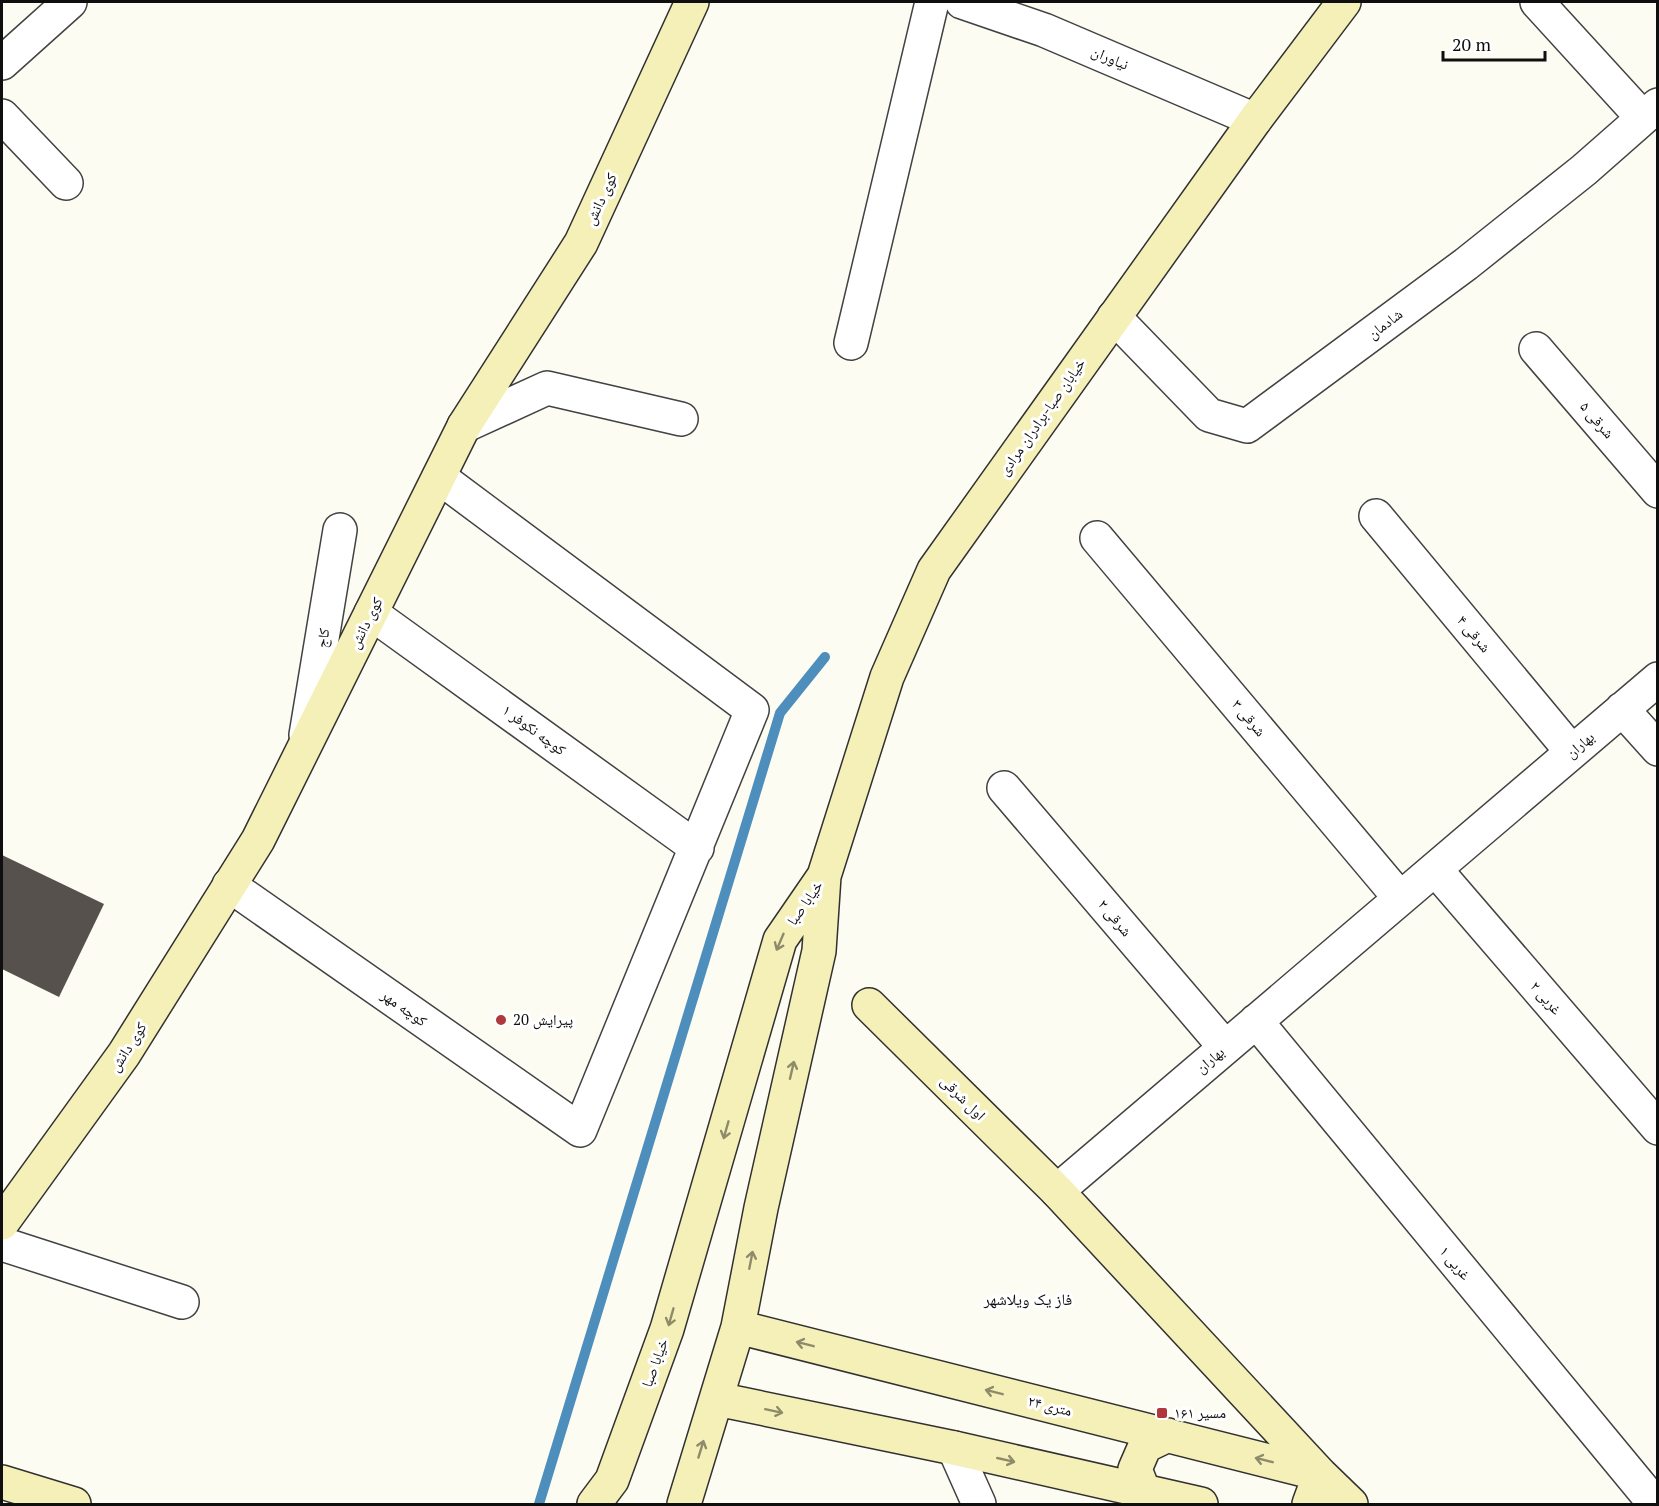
<svg xmlns="http://www.w3.org/2000/svg" width="1659" height="1506" font-family="'PT Serif','Noto Naskh Arabic',serif">
	<rect width="100%" height="100%" fill="#fdfcf3"/>
	<g fill="none" stroke-linecap="round" stroke-linejoin="round">
		<!-- stream -->
		<path stroke="#4e8ebd" stroke-width="10" d="M539,1504l241,-791 45,-56"/>
	</g>
	<!-- building -->
	<path fill="#57514d" d="M2,855l102,49 -45,93 -57,-28z"/>
	<g fill="none" stroke-linecap="round" stroke-linejoin="round">
		<defs>
			<path id="street" d="M962,2l82,28 211,90
				M1537,2l106,116
				M2,63l68,-61
				M2,116l64,67
				M1114,317l95,98 38,11 219,-162 118,-94 74,-65
				M851,343l81,-341
				M1536,349l122,142
				M464,426l83,-38 134,31
				M1376,516l196,236
				M1097,538l303,360
				M371,613l326,235
				M1622,709l36,40
				M306,735l34,-205
				M1004,788l221,259
				M1435,869l223,259
				M229,885l351,245 172,-420 -313,-233
				M1256,1021l399,483
				M1057,1191l601,-512
				M2,1244l180,58
				M954,1448l25,56"/>
			<path id="secondary" d="M869,1005l188,186 263,283 -11,30
				M2,1223l122,-169 134,-214 206,-414 117,-183 111,-241
				M738,1327l582,147 31,30
				M717,1399l237,49 247,56
				M2,1482l72,22
				M1144,1492l-9,-23 10,-23 23,-11
				M594,1504l18,-24 55,-151 113,-389 44,-64
				M684,1504l54,-177 23,-119 58,-257 5,-75 63,-199 47,-107 321,-450 89,-118"/>
		</defs>
		<!-- street casing -->
		<use href="#street" stroke="#424242" stroke-width="36"/>
		<!-- secondary casing -->
		<use href="#secondary" stroke="#313131" stroke-width="36"/>
		<!-- street -->
		<use href="#street" stroke="#fff" stroke-width="33"/>
		<!-- secondary -->
		<use href="#secondary" stroke="#f5f0b7" stroke-width="33"/>
	</g>
	<!-- one-way arrows -->
	<defs><path id="oneway-shaft" d="M-6 0H5M1.5-3L5.5 0L1.5 3" fill="none" stroke-width="1.6" stroke-linecap="round" stroke-linejoin="round" transform="scale(1.5)"/></defs>
	<g stroke="#8e8b6b">
		<use href="#oneway-shaft" transform="translate(780 942) rotate(113)"/>
		<use href="#oneway-shaft" transform="translate(792 1070) rotate(-77)"/>
		<use href="#oneway-shaft" transform="translate(726 1130) rotate(106)"/>
		<use href="#oneway-shaft" transform="translate(751 1260) rotate(-79)"/>
		<use href="#oneway-shaft" transform="translate(671 1317) rotate(106)"/>
		<use href="#oneway-shaft" transform="translate(805 1344) rotate(-166)"/>
		<use href="#oneway-shaft" transform="translate(994 1392) rotate(-166)"/>
		<use href="#oneway-shaft" transform="translate(774 1411) rotate(12)"/>
		<use href="#oneway-shaft" transform="translate(701 1449) rotate(-73)"/>
		<use href="#oneway-shaft" transform="translate(1006 1460) rotate(13)"/>
		<use href="#oneway-shaft" transform="translate(1264 1460) rotate(-166)"/>
	</g>
	<!-- markers -->
	<g fill="#ae383b" stroke="#fff" stroke-width="2">
		<circle cx="501" cy="1020" r="6"/>
		<rect x="1156" y="1407" width="12" height="12" rx="3"/>
	</g>
	<g text-anchor="middle" stroke-width="6" stroke-linejoin="round" paint-order="stroke">
		<!-- street labels -->
		<g font-size="15" fill="#0f0f0f" stroke="#fff">
			<text transform="translate(1110 58) rotate(23)" y="5">نیاوران</text>
			<text transform="translate(601 199) rotate(-65)" y="5">کوی دانش</text>
			<text transform="translate(1385 324) rotate(-37)" y="5">شادمان</text>
			<text transform="translate(1042 417) rotate(-55)" y="5">خیابان صبا-برادران مرادی</text>
			<text transform="translate(1597 420) rotate(49)" y="5">۵ شرقی</text>
			<text transform="translate(366 623) rotate(-63)" y="5">کوی دانش</text>
			<text transform="translate(1474 634) rotate(50)" y="5">۴ شرقی</text>
			<text transform="translate(323 638) rotate(-81)" y="5">کاج</text>
			<text transform="translate(1249 718) rotate(50)" y="5">۳ شرقی</text>
			<text transform="translate(534 730) rotate(36)" y="5">کوچه نکوفر ۱</text>
			<text transform="translate(1580 745) rotate(-40)" y="5">بهاران</text>
			<text transform="translate(805 903) rotate(-55)" y="5">خیابا صبا</text>
			<text transform="translate(1115 918) rotate(50)" y="5">۲ شرقی</text>
			<text transform="translate(1546 998) rotate(49)" y="5">۲ غربی</text>
			<text transform="translate(404 1008) rotate(35)" y="5">کوچه مهر</text>
			<text transform="translate(128 1047) rotate(-57)" y="5">کوی دانش</text>
			<text transform="translate(1210 1060) rotate(-40)" y="5">بهاران</text>
			<text transform="translate(963 1098) rotate(45)" y="5">اول شرقی</text>
			<text transform="translate(1455 1263) rotate(50)" y="5">۱ غربی</text>
			<text transform="translate(655 1363) rotate(-70)" y="5">خیابا صبا</text>
			<text transform="translate(1050 1406) rotate(14)" y="5">۲۴ متری</text>
		</g>
		<!-- poi labels -->
		<g font-size="15" fill="#0f0f0f" stroke="#fff" text-anchor="start">
			<text x="513" y="1025">پیرایش 20</text>
			<text x="1174" y="1418">مسیر ۱۶۱</text>
		</g>
		<!-- neighbourhood labels -->
		<g font-size="16" fill="#0f0f0f" stroke="#fff">
			<text x="1028" y="1305">فاز یک ویلاشهر</text>
		</g>
	</g>
	<!-- border -->
	<rect width="1659" height="1506" fill="none" stroke="#0f0f0f" stroke-width="6"/>
	<!-- scale -->
	<path d="M1443 51v9h102v-9" fill="none" stroke="#0f0f0f" stroke-width="3"/>
	<text x="1452" y="51" font-size="18" fill="#0f0f0f" stroke="#ffffff" stroke-width="4.5" paint-order="stroke">20 m</text>
</svg>
